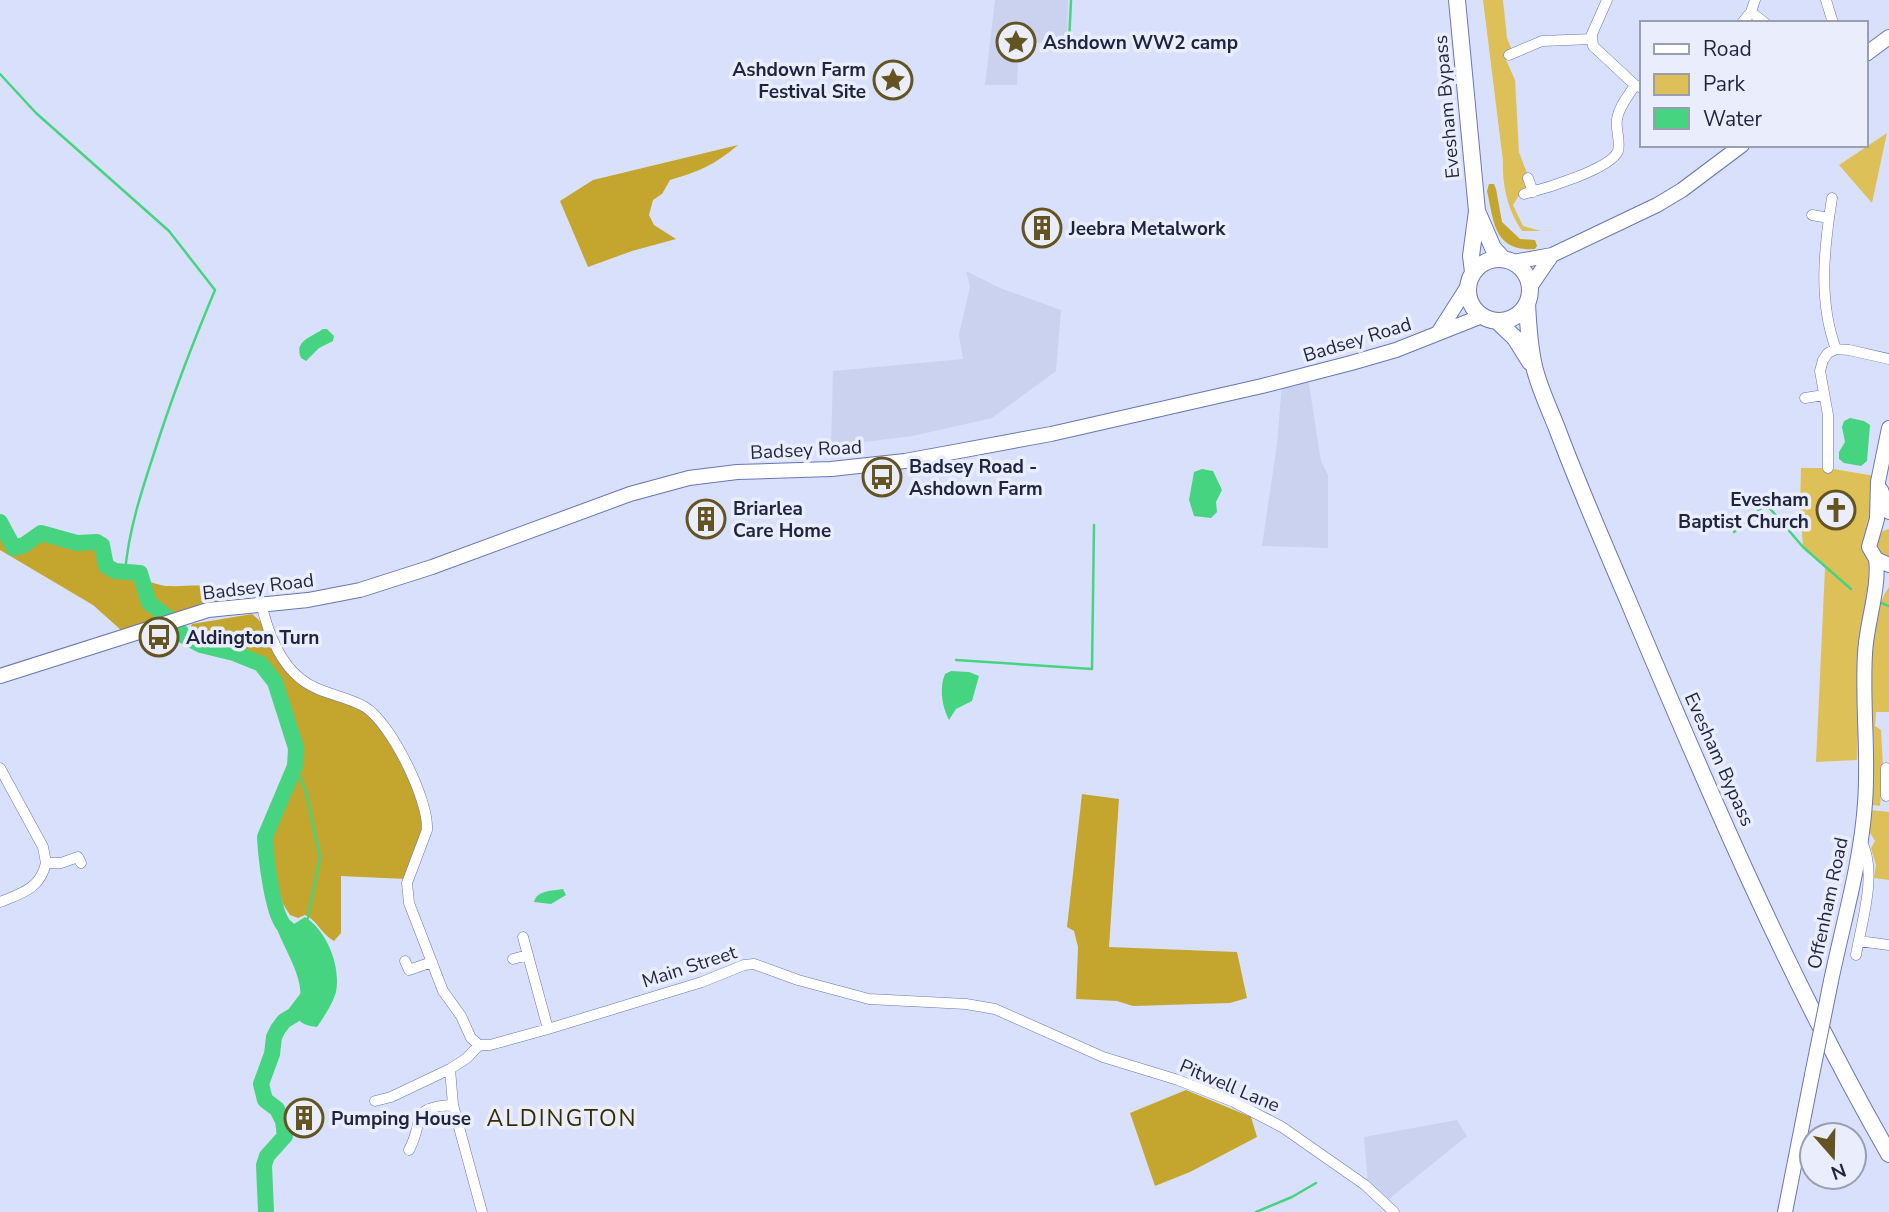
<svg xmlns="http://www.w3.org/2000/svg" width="1889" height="1212" font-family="'Nunito Sans',sans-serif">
	<rect width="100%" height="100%" fill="#d9e0fc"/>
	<!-- built -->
	<path fill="#cad2ef" d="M995,0h73l-1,41 -48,3 -2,41h-32z
		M966,271l34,17 61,22 -5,61 -64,47 -79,18 -82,10 2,-75 130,-12 -4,-24 11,-48z
		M1308,378l13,83 7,14v73l-66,-2 15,-102 5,-60z
		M1457,1120l10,16 -78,63 -21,-16 -4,-46z"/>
	<!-- green -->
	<path fill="#dec059" d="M1483,0h20l4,38 5,12 -8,5 11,25 4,72 9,24 1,14 -11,7 -5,8 10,21 18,5h-19c-14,-20 -20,-45 -19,-70z
		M1887,133l-15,70 -33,-38z
		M1801,468h27l47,8 -4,88 1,6 -12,94 -3,96 -41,2 9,-194 -22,-21 -3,-42z
		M1889,529v32l-10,-4 -5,-16 6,-9z
		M1889,587v125h-13l-1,14 6,4 2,36 -3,40 -8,-1c1,-18 2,-36 2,-54 -1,-47 -13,-124 15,-164z
		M1871,810l18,2v68l-15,-2 2,-13 -5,-17 4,-7 -6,-10z"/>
	<!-- forest -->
	<path fill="#c4a52d" d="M738,145c-25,21 -38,26 -68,35l-8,14 -9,6 -4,15 5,10 22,14 -44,12 -44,16 -28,-66 33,-21z
		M1489,184h5l2,5 6,33 18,17 15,1 2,6 -2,3c-41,3 -41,-27 -48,-58z
		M0,522l14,26 11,-3 16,-12 36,10 20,-1 5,3 4,21 9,5 25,2 4,7c7,2 15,5 22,6 26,1 42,-4 69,6l4,9 -117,30 -29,-26 -93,-55z
		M252,614c23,17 26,50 48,70 15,14 36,12 54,21 7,4 16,11 21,16 15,15 48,76 47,96 0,22 -8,42 -16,62l-65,-3v57l-7,8c-12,-6 -17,-21 -29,-26l-7,3 -8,-3 -7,-11 -8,-27 -4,-38 9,-21 3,-24 12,-28 1,-18 -21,-66 -14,-18 -27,-11 -33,-8 -11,-16 2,-5z
		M1082,794l37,5 -10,148 128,5 10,46 -17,5 -97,3 -16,-5 -41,-2 2,-52 -4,-16 -7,-4z
		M1186,1090l65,27 6,20 -67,35 -35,14 -25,-73z"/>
	<!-- water -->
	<path fill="#47d480" d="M323,329h4l7,7 -1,5 -14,7 -13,13 -5,-3c-7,-17 9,-20 22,-29z
		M1850,418l14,3 6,4 -3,36 -6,5 -17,-3 -5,-4v-7l6,-10 -3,-15 2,-6z
		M1202,469l11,2 9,19 -6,12 1,10 -6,6 -17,-2 -5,-16 5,-28z
		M951,671l18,1 10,4 -7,25 -16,8 -7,11c-7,-13 -10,-32 -4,-46z
		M563,889l3,6 -15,9 -17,-2c3,-12 18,-11 29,-13z
		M305,917c22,14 36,49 31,75 -3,11 -12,25 -19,35 -13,-1 -21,-6 -25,-19l8,-5c4,-26 -14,-50 -23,-74l11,-9 6,4z"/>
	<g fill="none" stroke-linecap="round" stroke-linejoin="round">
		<!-- stream -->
		<path stroke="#47d480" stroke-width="2.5" d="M1044,44l25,-1 2,-43
			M0,74l36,39 133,118 46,59c-21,50 -40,99 -57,151 -14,43 -29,85 -33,131
			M1734,532l32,-28 37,43 48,42
			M1879,602l10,4
			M956,660l136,9 2,-144
			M295,766l11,26 14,65 -12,61
			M1256,1212l36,-15 24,-14"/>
		<!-- river -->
		<path stroke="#47d480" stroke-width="16" d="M0,522l14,26 10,-3 17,-12 36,10 20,-1 5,3 4,21 9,5 25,2 9,30 22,17 13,16 17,9 33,8 27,11 14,18 21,66 -1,18 -30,71c1,21 7,70 17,86 4,6 12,10 17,15
			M266,1212l-2,-47 3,-9 18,-20 -2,-15 -6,-12 -12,-9 -4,-16 11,-30 2,-17 4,-8 6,-8 10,-6 13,-17"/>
		<defs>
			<path id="minor" d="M1607,0l-15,34 1,12 42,39 7,3
				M1826,0l7,23
				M1751,12l14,11
				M1742,23l9,-11 4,-12
				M1509,55l33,-14 50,-2
				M1528,178l5,14
				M1524,194c20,-5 87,-25 94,-43 3,-10 -3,-22 -1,-32 2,-13 12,-24 18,-34
				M1832,198c-8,50 -14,103 4,151
				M1812,215l17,3
				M1805,398l19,-3
				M1828,468v-53l-8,-44 3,-11 5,-7 8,-4 13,1 40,9
				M261,603c6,26 18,59 40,76 18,15 44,16 64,28 26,16 64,93 62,123l-20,53 2,20 34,88 18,25 10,22 8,7
				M0,768l43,79 3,16h15l17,-6 3,6
				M1886,796v-28
				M0,902c22,-9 40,-13 46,-39
				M523,937l25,92
				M1859,941l30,4
				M1856,955c6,-35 22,-83 5,-115
				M513,959l15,-4
				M405,961l4,9 23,-8
				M479,1045h11l58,-16 154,-47 42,-17 10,-1 44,16 71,19 97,5 29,5 108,48 75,23 56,22 48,25 83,58 29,27
				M450,1069l3,36 29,107
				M375,1101l16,-4 59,-28 17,-11 12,-13
				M409,1150c16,-29 -1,-43 44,-45"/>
			<path id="secondary" d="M1866,54l23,-17
				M1513,262l39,-7 105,-50 25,-15 60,-45
				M1530,287l22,-32
				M1438,333l30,-47
				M1889,428l-11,54 -1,37 -8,28 7,12 13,6
				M1881,490l8,22
				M0,676l208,-66 100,-10 52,-10 72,-23 198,-73 59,-16 48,-6 94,-3 74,-8 146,-27 211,-48 89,-23 45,-13 86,-34
				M1831,981c12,-58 30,-118 34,-178 4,-49 -3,-99 0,-149 1,-29 15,-67 11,-95
				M1785,1212l27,-137"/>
			<path id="trunk" d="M1457,0l20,211 -6,45 2,16
				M1477,211l16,37 10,11
				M1468 290a31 31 0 1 1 62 0a31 31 0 1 1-62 0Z
				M1527,303c1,21 2,42 7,63 5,22 16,44 24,65 21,56 45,111 69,167 79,187 161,380 262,556
				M1497,321l18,17 15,24"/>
		</defs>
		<!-- minor casing -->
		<use href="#minor" stroke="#6876b3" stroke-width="11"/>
		<!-- secondary casing -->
		<use href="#secondary" stroke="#6876b3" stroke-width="16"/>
		<!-- trunk casing -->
		<use href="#trunk" stroke="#6876b3" stroke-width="18"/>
		<!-- minor -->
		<use href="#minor" stroke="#fff" stroke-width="10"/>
		<!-- secondary -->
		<use href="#secondary" stroke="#fff" stroke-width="14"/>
		<!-- trunk -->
		<use href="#trunk" stroke="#fff" stroke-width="16"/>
		<defs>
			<path id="secondary-bridge" d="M1812,1075l19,-94"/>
		</defs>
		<!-- secondary-bridge casing -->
		<use href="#secondary-bridge" stroke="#6876b3" stroke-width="16" stroke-linecap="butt"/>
		<!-- secondary-bridge -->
		<use href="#secondary-bridge" stroke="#fff" stroke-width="14"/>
	</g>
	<!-- icons -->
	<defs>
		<symbol id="sight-ring" viewBox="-11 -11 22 22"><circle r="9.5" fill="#eaeefc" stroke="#635421" stroke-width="1.5"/><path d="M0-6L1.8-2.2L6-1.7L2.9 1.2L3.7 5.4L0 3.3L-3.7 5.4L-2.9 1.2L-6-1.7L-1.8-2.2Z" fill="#635421"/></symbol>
		<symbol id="building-ring" viewBox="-11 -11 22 22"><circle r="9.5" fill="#eaeefc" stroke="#635421" stroke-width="1.5"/><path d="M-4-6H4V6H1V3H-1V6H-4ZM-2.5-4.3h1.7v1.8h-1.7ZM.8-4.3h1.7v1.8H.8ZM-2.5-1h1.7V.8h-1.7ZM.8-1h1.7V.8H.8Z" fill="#635421"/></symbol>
		<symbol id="bus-ring" viewBox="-11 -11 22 22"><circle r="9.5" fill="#eaeefc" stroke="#635421" stroke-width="1.5"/><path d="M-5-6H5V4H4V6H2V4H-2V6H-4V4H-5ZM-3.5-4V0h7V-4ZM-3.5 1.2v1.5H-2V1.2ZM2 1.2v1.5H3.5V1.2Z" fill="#635421"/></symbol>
		<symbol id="church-ring" viewBox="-11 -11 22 22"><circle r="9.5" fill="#eaeefc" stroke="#635421" stroke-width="1.5"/><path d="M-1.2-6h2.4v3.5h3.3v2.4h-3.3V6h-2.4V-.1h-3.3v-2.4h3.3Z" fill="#635421"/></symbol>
	</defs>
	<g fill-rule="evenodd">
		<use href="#sight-ring" x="994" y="20" width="44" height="44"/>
		<use href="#sight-ring" x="871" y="58" width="44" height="44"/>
		<use href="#building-ring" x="1020" y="206" width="44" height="44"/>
		<use href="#bus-ring" x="860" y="455" width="44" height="44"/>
		<use href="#church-ring" x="1814" y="488" width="44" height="44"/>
		<use href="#building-ring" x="684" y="497" width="44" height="44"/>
		<use href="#bus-ring" x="137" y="615" width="44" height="44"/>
		<use href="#building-ring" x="282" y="1096" width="44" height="44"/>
	</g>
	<g text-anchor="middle" stroke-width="7" stroke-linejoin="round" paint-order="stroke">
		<!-- poi labels -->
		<g font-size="19" font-weight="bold" fill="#1f253e" stroke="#eaeefc" text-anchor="start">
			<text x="1043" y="49">Ashdown WW2 camp</text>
			<text x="866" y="76" text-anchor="end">Ashdown Farm<tspan x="866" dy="22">Festival Site</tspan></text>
			<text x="1069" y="235">Jeebra Metalwork</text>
			<text x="909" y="473">Badsey Road -<tspan x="909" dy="22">Ashdown Farm</tspan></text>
			<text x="1809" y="506" text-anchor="end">Evesham<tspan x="1809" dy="22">Baptist Church</tspan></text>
			<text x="733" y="515">Briarlea<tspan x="733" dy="22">Care Home</tspan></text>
			<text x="186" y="644">Aldington Turn</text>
			<text x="331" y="1125">Pumping House</text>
		</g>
		<!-- street labels -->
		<g font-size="19" fill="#1f253e" stroke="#eaeefc">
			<text transform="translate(1446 107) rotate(-95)" y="7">Evesham Bypass</text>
			<text transform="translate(1357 339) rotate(-17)" y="7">Badsey Road</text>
			<text transform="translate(806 449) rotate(-3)" y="7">Badsey Road</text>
			<text transform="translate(258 586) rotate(-7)" y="7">Badsey Road</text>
			<text transform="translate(1720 759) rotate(66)" y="7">Evesham Bypass</text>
			<text transform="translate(1827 903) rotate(-78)" y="7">Offenham Road</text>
			<text transform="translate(689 966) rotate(-18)" y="7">Main Street</text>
			<text transform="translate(1230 1085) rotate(23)" y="7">Pitwell Lane</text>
		</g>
		<!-- quarter labels -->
		<g font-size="23" letter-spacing="2" fill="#372c01" stroke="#eaeefc">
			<text x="562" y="1126">ALDINGTON</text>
		</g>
	</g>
	<!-- legend -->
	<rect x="1640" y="21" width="228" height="126" fill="#eaeefc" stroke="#999eb0" stroke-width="2"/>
	<rect x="1654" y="44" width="35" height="10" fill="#ffffff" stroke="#999eb0" stroke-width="2"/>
	<text x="1703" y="56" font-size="21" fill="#1f253e">Road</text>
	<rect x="1654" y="74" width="35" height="21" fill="#dec059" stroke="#999eb0" stroke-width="2"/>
	<text x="1703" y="91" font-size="21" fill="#1f253e">Park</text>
	<rect x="1654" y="108" width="35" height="21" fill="#47d480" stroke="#999eb0" stroke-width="2"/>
	<text x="1703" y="126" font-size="21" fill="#1f253e">Water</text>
	<!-- north arrow -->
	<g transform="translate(1833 1156) rotate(160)"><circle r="33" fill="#eaeefc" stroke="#999eb0" stroke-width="2"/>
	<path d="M0-5L12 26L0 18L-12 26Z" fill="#635421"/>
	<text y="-10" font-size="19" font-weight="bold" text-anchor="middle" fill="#1f253e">N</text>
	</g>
</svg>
